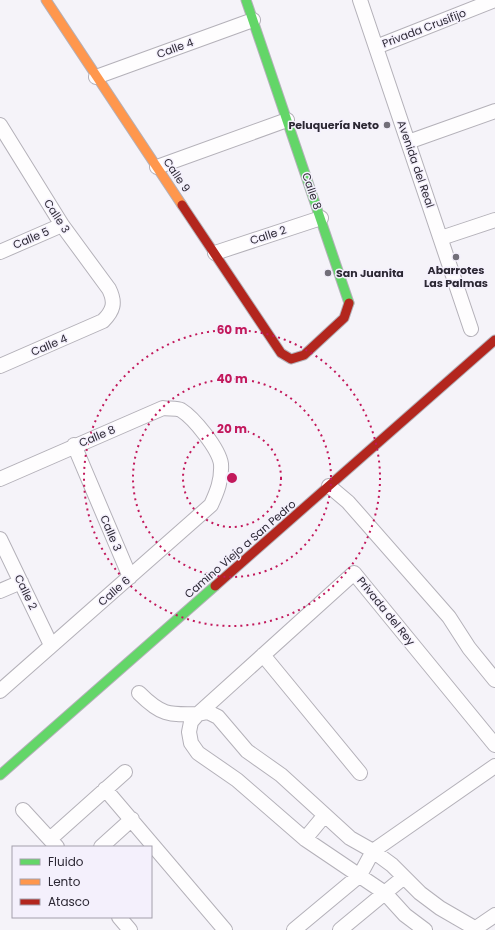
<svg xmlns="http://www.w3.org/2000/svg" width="495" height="930" font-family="Poppins,sans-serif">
	<rect width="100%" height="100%" fill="#f5f3f9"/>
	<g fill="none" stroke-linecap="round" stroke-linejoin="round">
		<defs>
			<path id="street" d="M360,0l111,329
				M376,47l119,-47
				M96,77l157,-57
				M0,125l62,100 47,64c7,14 4,22 -6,32l-103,45
				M408,142l87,-31
				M157,167l130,-47
				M441,238l54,-18
				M0,252l62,-27
				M215,253l106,-35
				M74,445l56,132
				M0,479l163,-71c5,1 14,0 18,2 13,8 38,39 40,54 1,16 -4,28 -10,41l-211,186
				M329,486l19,16 101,115 20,31 26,32
				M0,539l51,106
				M0,591l21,-9
				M263,655l97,118
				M139,693c22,22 29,22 59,21l156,-141 141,172
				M105,789l120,141
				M23,810l34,37
				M50,839l75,-67
				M305,839l19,-23
				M101,847l31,-28
				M119,917l11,13
				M294,930l66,-55 13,-24 122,-85
				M340,930l64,-53
				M425,930l-20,-15 -20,-22 -80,-54 -68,-59 -39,-27 -7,-10 -2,-11 2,-10 7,-8 10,-2 10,5 29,34 34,24 69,63 23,13 19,14 28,28 20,15 38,22
				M473,930l22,-15"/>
			<path id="fast" d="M246,0l103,303
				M0,775l215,-189"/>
			<path id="slow" d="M46,0l136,205"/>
			<path id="jam" d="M182,205l99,148 10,6 13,-4 40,-37 5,-15
				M215,586l280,-246"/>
		</defs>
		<!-- street casing -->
		<use href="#street" stroke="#b4b1b9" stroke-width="16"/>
		<!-- fast casing -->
		<use href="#fast" stroke="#b4b1b9" stroke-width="11"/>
		<!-- slow casing -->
		<use href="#slow" stroke="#b4b1b9" stroke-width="11"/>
		<!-- jam casing -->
		<use href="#jam" stroke="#b4b1b9" stroke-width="11"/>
		<!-- street -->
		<use href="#street" stroke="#fefdfe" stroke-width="14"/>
		<!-- fast -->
		<use href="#fast" stroke="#63d668" stroke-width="9"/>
		<!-- slow -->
		<use href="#slow" stroke="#ff974d" stroke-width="9"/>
		<!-- jam -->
		<use href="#jam" stroke="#b3261e" stroke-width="9"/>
	</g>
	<!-- distance rings -->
	<g fill="none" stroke="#c2185b" stroke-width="2" stroke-dasharray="2 4">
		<circle cx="232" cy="478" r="49"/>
		<circle cx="232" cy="478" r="99"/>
		<circle cx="232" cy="478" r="148"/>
	</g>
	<!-- markers -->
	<g fill="#726f79" stroke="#f4f0fc" stroke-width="1.5">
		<circle cx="387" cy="125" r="4"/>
		<circle cx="456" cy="257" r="4"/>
		<circle cx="328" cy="273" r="4"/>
	</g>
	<g text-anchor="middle" stroke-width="3" stroke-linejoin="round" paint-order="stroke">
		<!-- street labels -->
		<g font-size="11" fill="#2c2834" stroke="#f4f0fc">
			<text transform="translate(424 28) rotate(-21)" y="4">Privada Crusifijo</text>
			<text transform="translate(175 48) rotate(-20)" y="4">Calle 4</text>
			<text transform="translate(416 164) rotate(71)" y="4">Avenida del Real</text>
			<text transform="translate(177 175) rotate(56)" y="4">Calle 9</text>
			<text transform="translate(312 191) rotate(71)" y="4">Calle 8</text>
			<text transform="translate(57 216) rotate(57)" y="4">Calle 3</text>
			<text transform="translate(268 235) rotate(-18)" y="4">Calle 2</text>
			<text transform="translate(31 238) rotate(-23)" y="4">Calle 5</text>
			<text transform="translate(49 345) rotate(-23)" y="4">Calle 4</text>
			<text transform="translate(97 436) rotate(-23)" y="4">Calle 8</text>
			<text transform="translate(111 533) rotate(67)" y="4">Calle 3</text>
			<text transform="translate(240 549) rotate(-41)" y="4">Camino Viejo a San Pedro</text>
			<text transform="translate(114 591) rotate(-41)" y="4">Calle 6</text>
			<text transform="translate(26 592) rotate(64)" y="4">Calle 2</text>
			<text transform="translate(386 611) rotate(51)" y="4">Privada del Rey</text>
		</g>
		<!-- poi labels -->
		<g font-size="11" font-weight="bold" fill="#2c2834" stroke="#f4f0fc" text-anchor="end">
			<text x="379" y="129">Peluquería Neto</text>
			<text x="456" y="274" text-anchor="middle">Abarrotes<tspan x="456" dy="13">Las Palmas</tspan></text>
			<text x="336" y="277" text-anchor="start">San Juanita</text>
		</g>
	</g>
	<circle cx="232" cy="478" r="6" fill="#c2185b" stroke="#f4f0fc" stroke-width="2"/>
	<g font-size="12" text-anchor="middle" font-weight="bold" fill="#c2185b" stroke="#f4f0fc" stroke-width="3" stroke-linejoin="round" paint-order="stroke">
		<text x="232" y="334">60 m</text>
		<text x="232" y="383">40 m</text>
		<text x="232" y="433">20 m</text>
	</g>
	<!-- legend -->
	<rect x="12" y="846" width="140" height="72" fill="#f4f0fc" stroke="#a4a0ac"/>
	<rect x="20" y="859" width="20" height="6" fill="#63d668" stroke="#a4a0ac"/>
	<text x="48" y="866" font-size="12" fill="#2c2834">Fluido</text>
	<rect x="20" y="879" width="20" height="6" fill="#ff974d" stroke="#a4a0ac"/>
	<text x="48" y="886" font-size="12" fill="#2c2834">Lento</text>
	<rect x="20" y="899" width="20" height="6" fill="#b3261e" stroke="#a4a0ac"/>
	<text x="48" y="906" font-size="12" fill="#2c2834">Atasco</text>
</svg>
